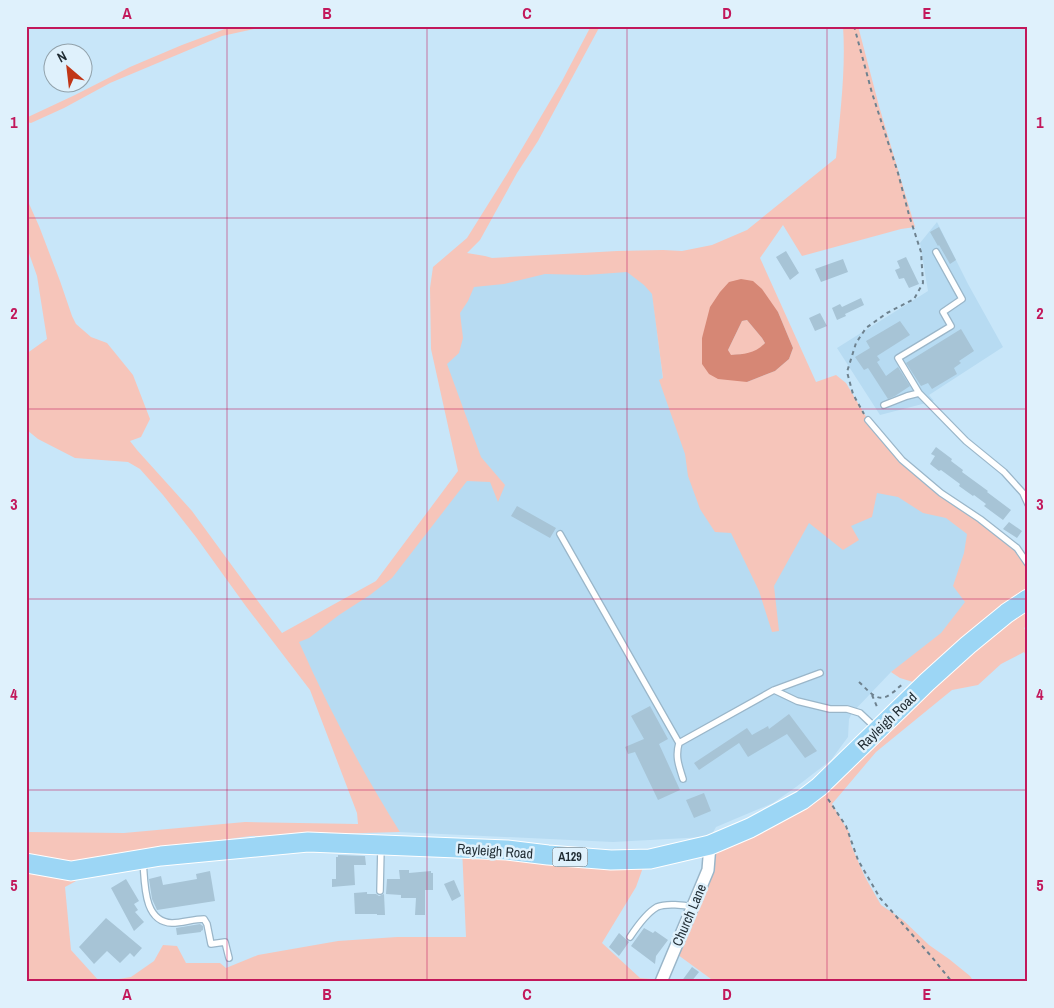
<svg xmlns="http://www.w3.org/2000/svg" width="1054" height="1008" font-family="'Archivo Narrow',sans-serif">
	<rect width="100%" height="100%" fill="#c8e6f9"/>
	<!-- built -->
	<path fill="#b7dbf2" d="M937,222l31,62 35,63 -74,48 5,6 -54,14 -43,-67 91,-57 -8,-48z
		M648,259l15,120 -3,1 182,34 170,144 -56,71 -65,43 -20,21 -19,20 -3,6 -1,18 -17,23 -35,27 -23,16 -57,24 -4,7 -7,2v1l-92,5 -235,-11 -87,-193 86,-53 84,-111 -28,-190z"/>
	<!-- green -->
	<path fill="#f6c5ba" fill-rule="evenodd" d="M233,26h44l-23,3 -32,7 -112,47 -46,25 -33,15 -4,-1 1,-5 47,-22 55,-28 52,-22z
		M591,26h9l-62,115 -21,32 -37,67 -13,13 18,3 7,2 125,-7 46,-1 19,1 30,-6 35,-15 89,-72c4,-44 10,-88 7,-132h15l21,80 36,121 -14,2 -99,27 -19,-31 -23,33 56,124 20,-7 10,8 22,37 34,40 115,88 11,24v15l-52,39 -63,56 -13,-4 -9,-6 50,-39 24,-31 -12,-16 11,-33 3,-19 -21,-16 -23,-5 -25,-16 -21,-4 -5,24 -21,9 8,14 -16,10 -34,-27 -35,63 5,45 -7,1 -13,-41 -28,-58 -16,-1 -15,-23 -12,-33 -3,-22 -26,-74 4,-2 -11,-84 -8,-9 -17,-13 -41,3 -41,-1 -41,10 -30,3 -6,14 -8,12 3,25 -4,15 -12,11 34,93 24,28 -7,17 -8,-20 -23,-1 -75,97 -22,17 -31,20 -30,23 -10,4c29,66 63,129 101,190l-149,4 -137,18 -40,8 -48,-2v-28l98,1 121,-11 113,2 -1,-11 -47,-123 -65,-85 -49,-68 -33,-42 -23,-26 -12,-7 -53,-4 -37,-19 -11,-9 -1,-76 21,-15 -10,-63 -11,-31v-48l13,29 21,55 12,35 4,8 15,13 16,6 26,32 17,44 -9,18 -11,4 7,9 55,61 68,93 22,29 94,-52 82,-110 -27,-122 -1,-61 3,-21 34,-29 40,-64 55,-93zM741,279l37,33 15,36 -4,11 -14,12 -28,11 -45,-44z
		M747,320l15,18 3,5c-10,12 -20,11 -35,12l-2,-5 14,-29z
		M1028,599v26l-4,3 4,8v23l-4,-7 -23,12 -23,21 -26,5 -76,62 -44,52 13,22 4,6 2,13 14,32 16,28 22,15 26,25 20,14 21,17 4,6h-264l1,-3 -37,-27 34,-82 11,-22 83,-48z
		M462,848l184,11 -10,28 -34,56 38,35 22,2 -1,2h-635v-119l19,11 31,7 -11,6 6,63 29,32 31,-5 23,-16 9,-16 14,1 9,17h34l6,5 32,-13 80,-14 59,-4h69z"/>
	<!-- water -->
	<path fill="#d68775" fill-rule="evenodd" d="M741,279l12,2 9,8 16,23 15,36 -4,11 -14,12 -28,11 -29,-3 -9,-5 -7,-10v-26l8,-31 10,-15 9,-10zM747,320l15,18 3,5c-10,11 -21,11 -34,12l-3,-5 14,-29z"/>
	<!-- building -->
	<path fill="#a7c4d6" d="M939,227l17,33 -6,4 -11,-19 -1,1 -8,-14z
		M786,251l13,22 -9,7 -14,-23z
		M906,257l13,27 -10,4 -5,-10 -5,1 -4,-9 5,-2 -3,-7z
		M843,259l5,13 -27,10 -6,-13z
		M861,298l3,7 -19,9 1,2 -9,4 -5,-12 8,-4 2,3z
		M820,313l7,13 -12,5 -6,-13z
		M900,321l10,14 -33,21 3,4 -3,2 9,14 12,-9 12,19 -15,10 -7,3 -20,-31 -4,2 -9,-13 15,-9 -4,-7z
		M961,329l13,22 -15,10 2,2 -7,5 3,6 -25,15 -4,-6 -7,3 -15,-23z
		M936,447l16,12 -1,2 12,9 -1,2 26,19 -1,1 24,18 -8,10 -19,-14 2,-2 -12,-9 -1,1 -14,-10 1,-2 -19,-14 -2,1 -9,-7 5,-8 -4,-2z
		M517,506l39,22 -6,10 -39,-22z
		M1009,522l13,9 -5,7 -14,-9z
		M650,706l18,33 -9,5 21,46 -22,10 -23,-48 -7,2 -3,-7 19,-8 -13,-23z
		M789,714l28,37 -12,7 -18,-24 -39,23 -9,-14 -40,27 -5,-7 53,-35 5,7 16,-9 1,3z
		M704,793l7,18 -17,7 -8,-18z
		M338,855l27,1 1,9h-12l1,20 -23,2v-8h4v-22h2z
		M399,870h10v3l22,-2v2h2v17h-8v25h-10l1,-17h-15v-3l-15,-1 1,-15h13z
		M210,871l5,30 -58,9 -5,-11 -3,-20 12,-3 2,9 34,-6 -1,-5z
		M126,879l13,22 -5,3 4,6 -3,2 9,10 -10,9 -23,-43z
		M454,880l7,16 -9,5 -8,-17z
		M367,892v2h9l3,2 5,-2 1,21h-8v-1h-22l-1,-21z
		M106,918l36,30 -8,9 -4,-4 -10,10 -13,-12 -13,13 -15,-17z
		M200,924l3,2v4l-2,1v1l-24,3 -1,-7z
		M644,928l9,5 2,-2 13,9 -12,16 -1,8 -24,-18z
		M619,933l10,9 -10,14 -10,-9z
		M692,967l7,5 -8,10h-10z"/>
	<g fill="none" stroke-linecap="round" stroke-linejoin="round">
		<defs>
			<path id="lane" d="M936,252l26,47 -19,13 8,14 -53,32 21,35 47,48 38,31 19,21 5,11
				M884,405l23,-9 12,-3
				M868,420l34,40 39,33 39,26 37,29 11,16
				M560,534l119,209 95,-53 23,11 33,8h17l13,4 17,16
				M774,690l46,-17
				M679,743c-4,14 0,23 4,36
				M143,861c2,22 0,61 29,62 11,0 21,-4 32,-4l3,5 4,20 14,-2 4,16
				M380,891l1,-44
				M630,937c6,-9 18,-25 27,-30 9,-4 27,-2 36,0"/>
			<path id="street" d="M661,982l47,-112 2,-25"/>
			<path id="primary" d="M26,863l45,8 90,-15 147,-14 199,8 41,5 63,5 39,-1 60,-14 40,-17 52,-28 17,-13 108,-105 41,-37 39,-32 21,-14"/>
		</defs>
		<!-- lane casing -->
		<use href="#lane" stroke="#9ab6c9" stroke-width="8"/>
		<!-- street casing -->
		<use href="#street" stroke="#9ab6c9" stroke-width="14"/>
		<!-- primary casing -->
		<use href="#primary" stroke="#fff" stroke-width="21"/>
		<!-- path -->
		<path stroke="#6e828f" stroke-width="2" stroke-dasharray="4 4" stroke-linecap="butt" d="M854,26l18,67 26,80 11,42 12,37 2,31 -9,16 -27,14 -21,15 -10,15 -9,29 6,22 11,20
			M859,682c11,10 19,23 33,11 5,-3 7,-8 13,-9
			M872,695l6,14
			M828,799l18,27 12,34 22,38 51,58 21,26"/>
		<!-- lane -->
		<use href="#lane" stroke="#fff" stroke-width="5.5"/>
		<!-- street -->
		<use href="#street" stroke="#fff" stroke-width="11"/>
		<!-- primary -->
		<use href="#primary" stroke="#9cd6f5" stroke-width="19"/>
	</g>
	<!-- grid -->
	<path fill="none" stroke="#c2185b" stroke-width="1" stroke-opacity="0.55" d="M227,26v956M427,26v956M627,26v956M827,26v956M26,218h1002M26,409h1002M26,599h1002M26,790h1002"/>
	<g text-anchor="middle" stroke-width="5" stroke-linejoin="round" paint-order="stroke">
		<!-- shield labels -->
		<rect fill="#dff1fc" stroke="#59666f" stroke-width="1" x="552.5" y="847.5" width="35" height="19" rx="4"/>
		<g font-size="12" font-weight="bold" fill="#1f2b32">
			<text x="570" y="861">A129</text>
		</g>
		<!-- street labels -->
		<g font-size="14" fill="#1f2b32" stroke="#dff1fc">
			<text transform="translate(887 721) rotate(-44)" y="5">Rayleigh Road</text>
			<text transform="translate(495 851) rotate(4)" y="5">Rayleigh Road</text>
			<text transform="translate(689 915) rotate(-67)" y="5">Church Lane</text>
		</g>
	</g>
	<!-- border -->
	<rect width="1054" height="1008" fill="none" stroke="#dff1fc" stroke-width="55"/>
	<!-- north arrow -->
	<g transform="translate(68 68) rotate(332)"><circle r="24" fill="#dff1fc" stroke="#92a2ab"/>
	<path d="M0-4L9 19L0 12L-9 19Z" fill="#c13617"/>
	<text y="-8" font-size="14" font-weight="bold" text-anchor="middle" fill="#1f2b32">N</text>
	</g>
	<rect x="28" y="28" width="998" height="952" fill="none" stroke="#c2185b" stroke-width="2"/>
	<g font-size="16" text-anchor="middle" font-weight="bold" fill="#c2185b">
		<text x="127" y="19">A</text>
		<text x="327" y="19">B</text>
		<text x="527" y="19">C</text>
		<text x="727" y="19">D</text>
		<text x="927" y="19">E</text>
		<text x="14" y="128">1</text>
		<text x="1040" y="128">1</text>
		<text x="14" y="319">2</text>
		<text x="1040" y="319">2</text>
		<text x="14" y="510">3</text>
		<text x="1040" y="510">3</text>
		<text x="14" y="700">4</text>
		<text x="1040" y="700">4</text>
		<text x="14" y="891">5</text>
		<text x="1040" y="891">5</text>
		<text x="127" y="1000">A</text>
		<text x="327" y="1000">B</text>
		<text x="527" y="1000">C</text>
		<text x="727" y="1000">D</text>
		<text x="927" y="1000">E</text>
	</g>
</svg>
